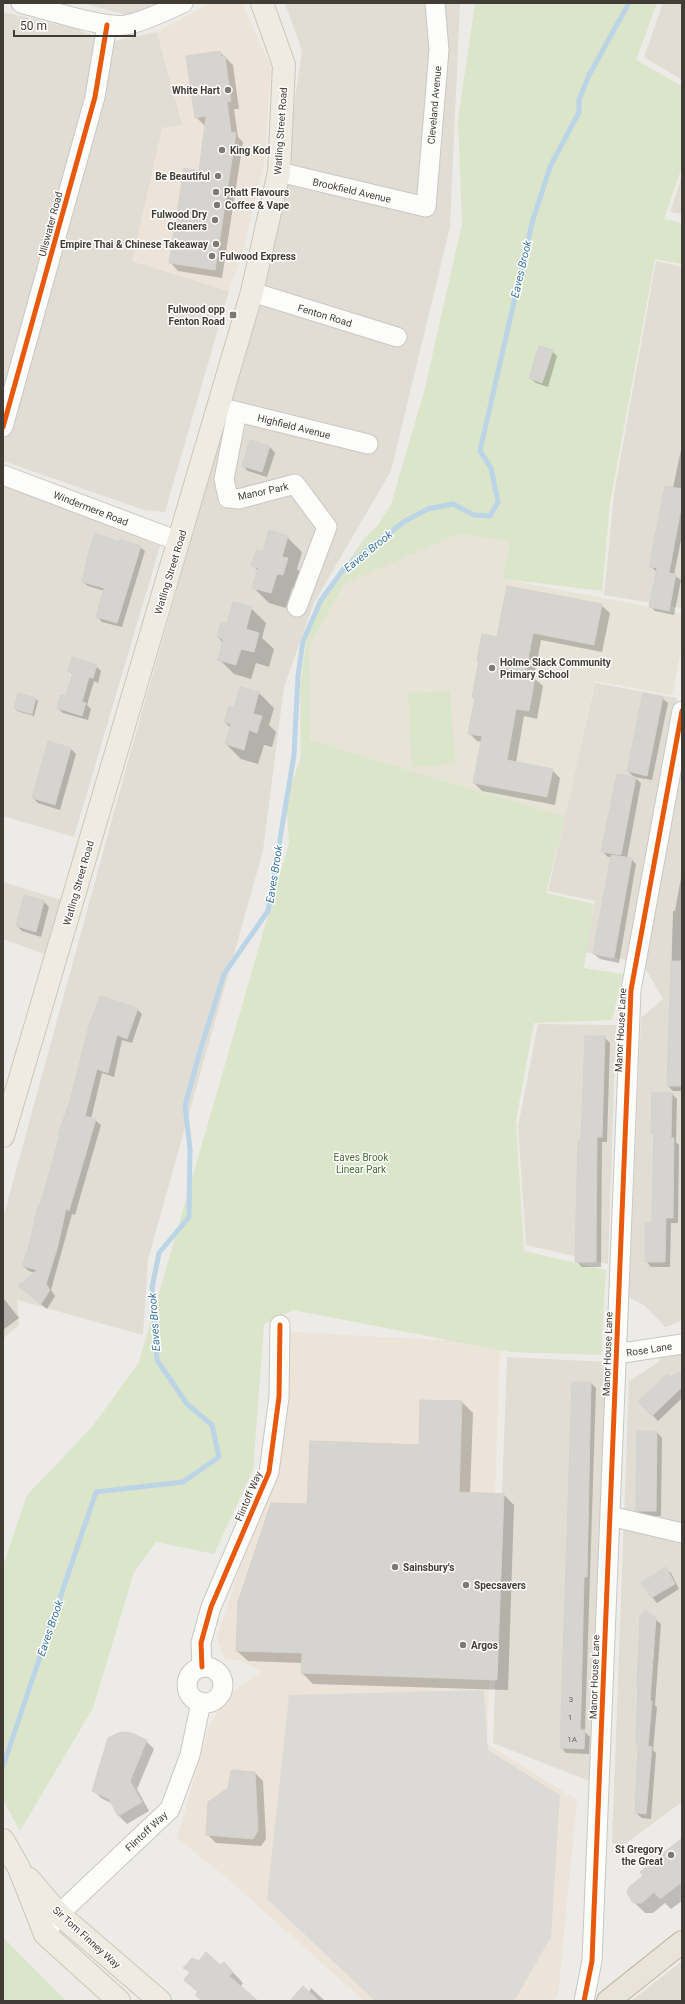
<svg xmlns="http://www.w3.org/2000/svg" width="685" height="2004" font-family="Roboto,sans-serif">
	<rect width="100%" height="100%" fill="#edebe7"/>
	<!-- residential -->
	<path fill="#e1ddd5" d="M82,3h74l-26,13z
		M285,3h175l-10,224 -59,244 -77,132 -30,84 -21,164 -115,408 -5,76 -126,-35 2,25 -16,14v-121l128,-468 139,-484 32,-215z
		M663,3h19v77l-38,-23z
		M3,12l74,17 33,13 47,-10 25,92 -50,137 97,30 -64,221 -21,-2 -141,-49z
		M682,176v38l-12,-2z
		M656,261l26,6v341l-78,-13 10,-101z
		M3,484l49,17 108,45 -86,291 -71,-21z
		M595,683l82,15 -51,262 -41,-8 10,-51 -47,-10z
		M682,768v553l-17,6 -20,-21 -16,-9 12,-279 22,-19 -19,-33z
		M3,882l58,18 -17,54 -41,-15z
		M538,1024l78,1 -8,239 -82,-19 -8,-118z
		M682,1344v458l-60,44 -10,-3 17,-462 30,-19 5,-13z
		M507,1357l100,5 -13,421 -101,-40z
		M682,1961v40h-51z"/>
	<!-- commercial -->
	<path fill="#ece4d8" d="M210,3h32l29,64 -7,96 -20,84 -15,44 -97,-30 30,-133 20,-4 -25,-92z
		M271,1331l229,12 -13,401 90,56 -19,196 -6,5h-188l-135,-121 -52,-42 32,-111 17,-30 36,-26 -21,-10 -16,-2 -8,-21 26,-81 38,-105z"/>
	<!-- education -->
	<path fill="#e7e3d7" d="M460,533l50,9 -7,37 179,34v33l-10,49 -77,-14 -30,135 -98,-28 -157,-48 -3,-85 2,-8 35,-63 5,-4z"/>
	<!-- green -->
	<path fill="#dae5c9" d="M475,3h182l-21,57 46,26v81l-18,52 18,4v41l-27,-5 -45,244 -8,88 -99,-12 7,-37 -50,-9 -116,51 -35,63 1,93 157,48 98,28 -19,77 48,11 -10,64 39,6 -11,46 -78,3 -18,98 8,130 82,19 -5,85 -91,-3 -217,-42 -29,14 -11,146 -39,84 -58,-12 -22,30 -41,136 -73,123 -17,-31v-234l24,-71 65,-68 47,-65 150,-519 -3,-44 15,-42 -1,-70 7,-51 14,-36 43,-61 14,-14 13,-21 33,-112 38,-168 -4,-104z
		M450,691l5,73 -43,3 -4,-74z
		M3,1937l63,64h-63z"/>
	<!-- parking -->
	<path fill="#dcdad7" d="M484,1690l4,60 72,45 -9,142 -35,61 -4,3h-137l-108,-102 22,-204z"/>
	<!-- shadow -->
	<path fill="#0003" d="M220,52l13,13 6,44h-5l4,28 5,5 -21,136 -44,-7 -8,-9 30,-90 6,-47h-2l-8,-8z
		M552,351l5,5 -9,31 -12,-4 -6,-5z
		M682,445v90l-8,40 7,5 -7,35 -19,-4 -5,-5 7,-34 -7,-6 23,-78z
		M270,447l5,6 -8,24 -19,-6 -5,-5z
		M287,537l15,15 -5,17 5,5 -4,16 -6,-2 -6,20 -17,-5 -15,-15 4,-17 -5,-6 11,-12z
		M119,543l21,4 5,4 -23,76 -20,-5 -4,-5 7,-26 -17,-5 -5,-4z
		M601,605l9,8 -8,39 -61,-12 -7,38 9,8 -6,33 -13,-3 -8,47 36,7 8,8 -5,27 -73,-14 -8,-8 8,-41 -5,-1 -8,-8 7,-34 -3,-2 7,-35 -2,-2 20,-22z
		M251,608l15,15 -4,15 12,11 -5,18 -13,-4 -5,16 -17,-5 -15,-15 4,-16 -5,-6 10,-12z
		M96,666l5,5 -3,12 -4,-2 -7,24 4,4 -3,11 -25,-7 -5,-5 9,-10 6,-23 -4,-5z
		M259,693l15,15 -5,17 7,7 -4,15 -8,-2 -6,19 -17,-5 -15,-15 5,-16 -6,-6 10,-13z
		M19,694l17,5 2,2 -4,15 -17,-5 -2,-2z
		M662,698l6,5 -16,77 -18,-3 7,6 -14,75 4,1 5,5 -17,99 -19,-4 -6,-5 18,-97h-4l-6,-6 33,-73 -7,-7z
		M49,742l22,7 5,5 -16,56 -22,-7 -5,-5z
		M682,872v219h-9l-5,-5 5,-175h2z
		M25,897l19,5 5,5 -8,30 -19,-6 -5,-5z
		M137,1009l5,5 -10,29 -10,-3 -8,37 -12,-4 -11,46 4,1 6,5 -26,90 -3,-1 -21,76 4,6 -8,13 -28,-23 16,-13 -6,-2 -6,-5 38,-130 -2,-2 12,-32 19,-76z
		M604,1037l6,6 -3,99h-5l-1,125h-19l-6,-6 6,-120z
		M672,1094l5,5 -1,43 3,3 -1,78h-7l-1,44h-19l-5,-6 7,-38 2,-88 -3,-3z
		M4,1299l15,19 -16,12v-30z
		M682,1372v26l-24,23 -18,-19 29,-24z
		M573,1383h18l5,5 -11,344 5,5 -1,17 -23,-1 -5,-6z
		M462,1402l11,11 -3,81 34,1 10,10 -6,185 -195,-6 -11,-11 1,-10 -55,-2 -11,-10 71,-145 112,-60z
		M657,1432l5,6 -1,78h-19l-5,-6z
		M665,1568l6,5 8,16 -22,14 -5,-6z
		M641,1617l14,2 6,5 -6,81 2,2 -4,43 3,3 -5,66 -9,-1 -6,-5 3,-64v-60l-1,-1z
		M146,1741l8,8 -17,40 12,22 -22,13 -8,-8 -6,-12 -12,-6 -8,-8z
		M255,1773l8,8 3,58 -5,7 -45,-3 -9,-9z
		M682,1839v62l-11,8 -6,-6 -12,10h-8l-11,-11 10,-26z
		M199,1962l21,5 4,-4 19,20 -3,4 16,14h-54l-3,-8 -14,-14 5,-6 -5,-5z
		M311,1988l14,13h-33l17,-8z"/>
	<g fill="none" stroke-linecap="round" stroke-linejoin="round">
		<!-- stream -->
		<path stroke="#bbd5e7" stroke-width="5" d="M3,1766l93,-274 87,-10 36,-25 -7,-32 -25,-21 -30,-44 -5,-72 7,-35 30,-36 1,-68 -5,-43 15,-55 24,-77 44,-63 26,-156 4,-79 5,-35 18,-41 24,-33 60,-46 23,-12 25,-5 21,11 16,1 8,-14 -7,-34 -11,-17 52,-228 18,-56 29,-55v-12l10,-25 40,-72"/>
	</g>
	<!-- building -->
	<path fill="#d6d4d0" stroke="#d5d2cd" d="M220,51l1,5h4l6,45 -4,1 4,30 5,1 -21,137 -46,-7 15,-95 15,3 7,-55 -11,2 -9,-62z
		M539,346l14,4 -11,33 -13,-5z
		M250,440l20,6 -8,26 -20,-6z
		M665,486l17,3v14l-13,70 7,1 -7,37 -20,-4 8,-39 -8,-1z
		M269,530l19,6 -6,21 6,1 -5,17 -6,-1 -6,19 -19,-5 6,-20 -7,-2 5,-16 7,2z
		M95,533l24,9 1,-3 21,7 -24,77 -21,-6 8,-29 -22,-6 8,-35z
		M507,586l95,18 -8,41 -61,-12 -8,42 10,2 -6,34 -13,-2 -9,51 46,9 -6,28 -74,-14 9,-47 -14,-2 7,-36 -3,-1 7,-36h-2l5,-27 15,3z
		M233,602l19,5 -6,22 13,4 -5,19 -13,-3 -5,16 -18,-5 5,-21 -6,-1 4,-16 6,1z
		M72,657l25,8 -4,13 -4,-1 -7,25 4,1 -4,13 -25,-8 4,-13 5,1 7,-24 -5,-1z
		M240,687l19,5 -6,22 9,2 -5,17 -8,-3 -5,20 -19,-6 6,-20 -7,-2 5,-16 5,2z
		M18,693l18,5 -4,16 -18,-5z
		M643,693l20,4 -16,79 -20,-5z
		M48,741l23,7 -16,57 -23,-7z
		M617,774l19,3 -15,78 -20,-3z
		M611,855l21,3 -18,100 -21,-4z
		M24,895l20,6 -8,31 -20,-6z
		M671,961h11v125h-15z
		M100,996l38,12 -11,31 -10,-4 -9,38 -11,-4 -12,47 11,3 -27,92 -3,-2 -8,37 -12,38 4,6 -9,14 -23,-18 19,-16 -15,-4 8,-23 8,-38 2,1 20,-71h-2l12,-34 19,-75z
		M585,1036h20l-3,101h-5l-1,125h-21l3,-122h3z
		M652,1092l20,1 -1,45h3l-1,80h-7l-1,44h-20v-40h7l2,-90h-3z
		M682,1371v16l-30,29 -14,-14 29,-28 3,3z
		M572,1382h19l-4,195h-3l-3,131 -1,22h5l-1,19 -24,-1z
		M420,1400l42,1 -3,91 45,2 -7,186 -196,-7 1,-20 -66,-2 2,-49 33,-99 36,1 3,-63 109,4z
		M637,1431h20l-1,80h-20z
		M666,1567l9,17 -24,14 -10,-15z
		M646,1611l10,7 -6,83h2l-4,45 4,1 -6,67 -11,-1 3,-64 -2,-8 2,-53h-1l3,-72z
		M121,1732l10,1 16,7 -17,41 12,21 -24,14 -9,-17 -17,-8 16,-53z
		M231,1770l24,2 3,58 -5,9 -47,-4 2,-33 20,-14z
		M682,1838v44l-22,17 -6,-7 -12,11h-9l-6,-10 2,-6 14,-11 -3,-4z
		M206,1952l14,13 4,-3 9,10 -4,4 29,25h-56l-7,-6 3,-3 -14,-12 6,-8 -7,-4 9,-10 7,3z
		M303,1986l16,15h-29z"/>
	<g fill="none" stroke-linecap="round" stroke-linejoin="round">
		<defs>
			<path id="minor" d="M21,3c22,6 85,26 105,22 20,-4 39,-14 57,-22
				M279,172l147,35 13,-157 -4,-47
				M252,292l145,45
				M226,409l142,35
				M237,412l-13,67 4,19 11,1 56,-15 32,43 -30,80
				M3,427l92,-330 12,-72
				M3,475l175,66
				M616,1354l66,-10
				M610,1516l72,17
				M202,1667l-1,-24 10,-36 58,-135 10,-75 1,-72
				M187 1685a18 18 0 1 1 36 0a18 18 0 1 1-36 0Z
				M50,1927l9,-13 111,-105 20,-54 11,-53
				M584,2001l8,-40 39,-971 51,-279"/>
			<path id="major" d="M3,1136l249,-844 27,-120 5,-107 -22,-62
				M3,1840l16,28 26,66 74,67
				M29,1879l30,35 101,87"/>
			<path id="highway" d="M608,2001l74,-59"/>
		</defs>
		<!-- minor casing -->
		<use href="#minor" stroke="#c9c7c3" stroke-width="21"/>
		<!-- major casing -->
		<use href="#major" stroke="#cdc6b7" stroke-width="24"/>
		<!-- highway casing -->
		<use href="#highway" stroke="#c2b7a6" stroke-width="24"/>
		<!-- minor -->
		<use href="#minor" stroke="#fcfcfb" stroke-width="19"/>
		<!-- major -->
		<use href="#major" stroke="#efebe3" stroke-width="22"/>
		<!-- highway -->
		<use href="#highway" stroke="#e9e3d9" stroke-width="22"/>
		<defs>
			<path id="cycleway" d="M3,427l92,-330 12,-72
				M202,1667l-1,-24 10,-36 58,-135 10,-75 1,-72
				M584,2001l8,-40 39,-971 51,-279"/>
		</defs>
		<!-- cycleway casing -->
		<use href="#cycleway" stroke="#fff" stroke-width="8"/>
		<!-- cycleway -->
		<use href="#cycleway" stroke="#e8590c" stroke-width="5"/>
	</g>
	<!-- markers -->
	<g fill="#7d7973" stroke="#fff" stroke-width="1.5">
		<circle cx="228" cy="90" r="4"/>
		<circle cx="222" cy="150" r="4"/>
		<circle cx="218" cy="176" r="4"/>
		<circle cx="216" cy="192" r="4"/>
		<circle cx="217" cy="205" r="4"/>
		<circle cx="215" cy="220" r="4"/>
		<circle cx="216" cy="244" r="4"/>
		<circle cx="212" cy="256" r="4"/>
		<rect x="229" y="311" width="8" height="8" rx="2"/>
		<circle cx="492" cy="668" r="4"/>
		<circle cx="395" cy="1567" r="4"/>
		<circle cx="466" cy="1585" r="4"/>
		<circle cx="463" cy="1645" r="4"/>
		<circle cx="671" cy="1855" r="4"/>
	</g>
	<g text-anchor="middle" stroke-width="3" stroke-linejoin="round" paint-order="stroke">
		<!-- number labels -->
		<g font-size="8" fill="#67635c">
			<text x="571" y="1702">3</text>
			<text x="570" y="1720">1</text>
			<text x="572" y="1742">1A</text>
		</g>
		<!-- poi labels -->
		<g font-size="10" font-weight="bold" fill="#413c35" stroke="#fff" text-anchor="start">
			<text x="220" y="94" text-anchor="end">White Hart</text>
			<text x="230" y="154">King Kod</text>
			<text x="210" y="180" text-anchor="end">Be Beautiful</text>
			<text x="224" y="196">Phatt Flavours</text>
			<text x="225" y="209">Coffee &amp; Vape</text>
			<text x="207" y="218" text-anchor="end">Fulwood Dry<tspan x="207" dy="12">Cleaners</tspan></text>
			<text x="208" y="248" text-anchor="end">Empire Thai &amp; Chinese Takeaway</text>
			<text x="220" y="260">Fulwood Express</text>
			<text x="225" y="313" text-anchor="end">Fulwood opp<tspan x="225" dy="12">Fenton Road</tspan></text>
			<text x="500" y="666">Holme Slack Community<tspan x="500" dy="12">Primary School</tspan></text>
			<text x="403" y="1571">Sainsbury's</text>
			<text x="474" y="1589">Specsavers</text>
			<text x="471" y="1649">Argos</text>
			<text x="663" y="1853" text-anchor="end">St Gregory<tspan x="663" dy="12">the Great</tspan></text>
		</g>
		<!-- street labels -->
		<g font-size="10" fill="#413c35" stroke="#fff">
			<text transform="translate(434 105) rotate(-85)" y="4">Cleveland Avenue</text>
			<text transform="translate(280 131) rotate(-86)" y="4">Watling Street Road</text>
			<text transform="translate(352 190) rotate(13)" y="4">Brookfield Avenue</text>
			<text transform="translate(50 224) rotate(-75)" y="4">Ullswater Road</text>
			<text transform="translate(325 315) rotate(17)" y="4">Fenton Road</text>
			<text transform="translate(294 426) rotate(14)" y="4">Highfield Avenue</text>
			<text transform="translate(263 491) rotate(-12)" y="4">Manor Park</text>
			<text transform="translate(91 508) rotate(21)" y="4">Windermere Road</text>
			<text transform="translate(170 572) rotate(-73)" y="4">Watling Street Road</text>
			<text transform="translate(78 883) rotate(-74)" y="4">Watling Street Road</text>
			<text transform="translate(620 1030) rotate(-87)" y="4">Manor House Lane</text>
			<text transform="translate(649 1349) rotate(-9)" y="4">Rose Lane</text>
			<text transform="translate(607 1354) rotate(-88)" y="4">Manor House Lane</text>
			<text transform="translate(248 1496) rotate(-67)" y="4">Flintoff Way</text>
			<text transform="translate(594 1677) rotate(-88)" y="4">Manor House Lane</text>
			<text transform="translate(146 1831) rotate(-43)" y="4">Flintoff Way</text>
			<text transform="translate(87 1937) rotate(42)" y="4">Sir Tom Finney Way</text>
		</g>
		<!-- park labels -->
		<g font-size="10" fill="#466c2f" stroke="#fff">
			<text x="361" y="1161">Eaves Brook<tspan x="361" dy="12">Linear Park</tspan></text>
		</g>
		<!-- water labels -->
		<g font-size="11" font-style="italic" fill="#3b75a0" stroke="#fff">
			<text transform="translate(521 269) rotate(-77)" y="4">Eaves Brook</text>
			<text transform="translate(368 551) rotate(-39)" y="4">Eaves Brook</text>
			<text transform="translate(274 874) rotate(-81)" y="4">Eaves Brook</text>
			<text transform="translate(154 1322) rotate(-94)" y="4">Eaves Brook</text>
			<text transform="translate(50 1628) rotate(-71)" y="4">Eaves Brook</text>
		</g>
	</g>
	<!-- border -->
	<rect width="685" height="2004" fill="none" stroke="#413c35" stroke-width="8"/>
	<!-- scale -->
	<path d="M14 30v6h121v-6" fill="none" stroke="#413c35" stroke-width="2"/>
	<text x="20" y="30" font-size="12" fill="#413c35" stroke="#ffffff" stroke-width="3" paint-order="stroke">50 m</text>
</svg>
